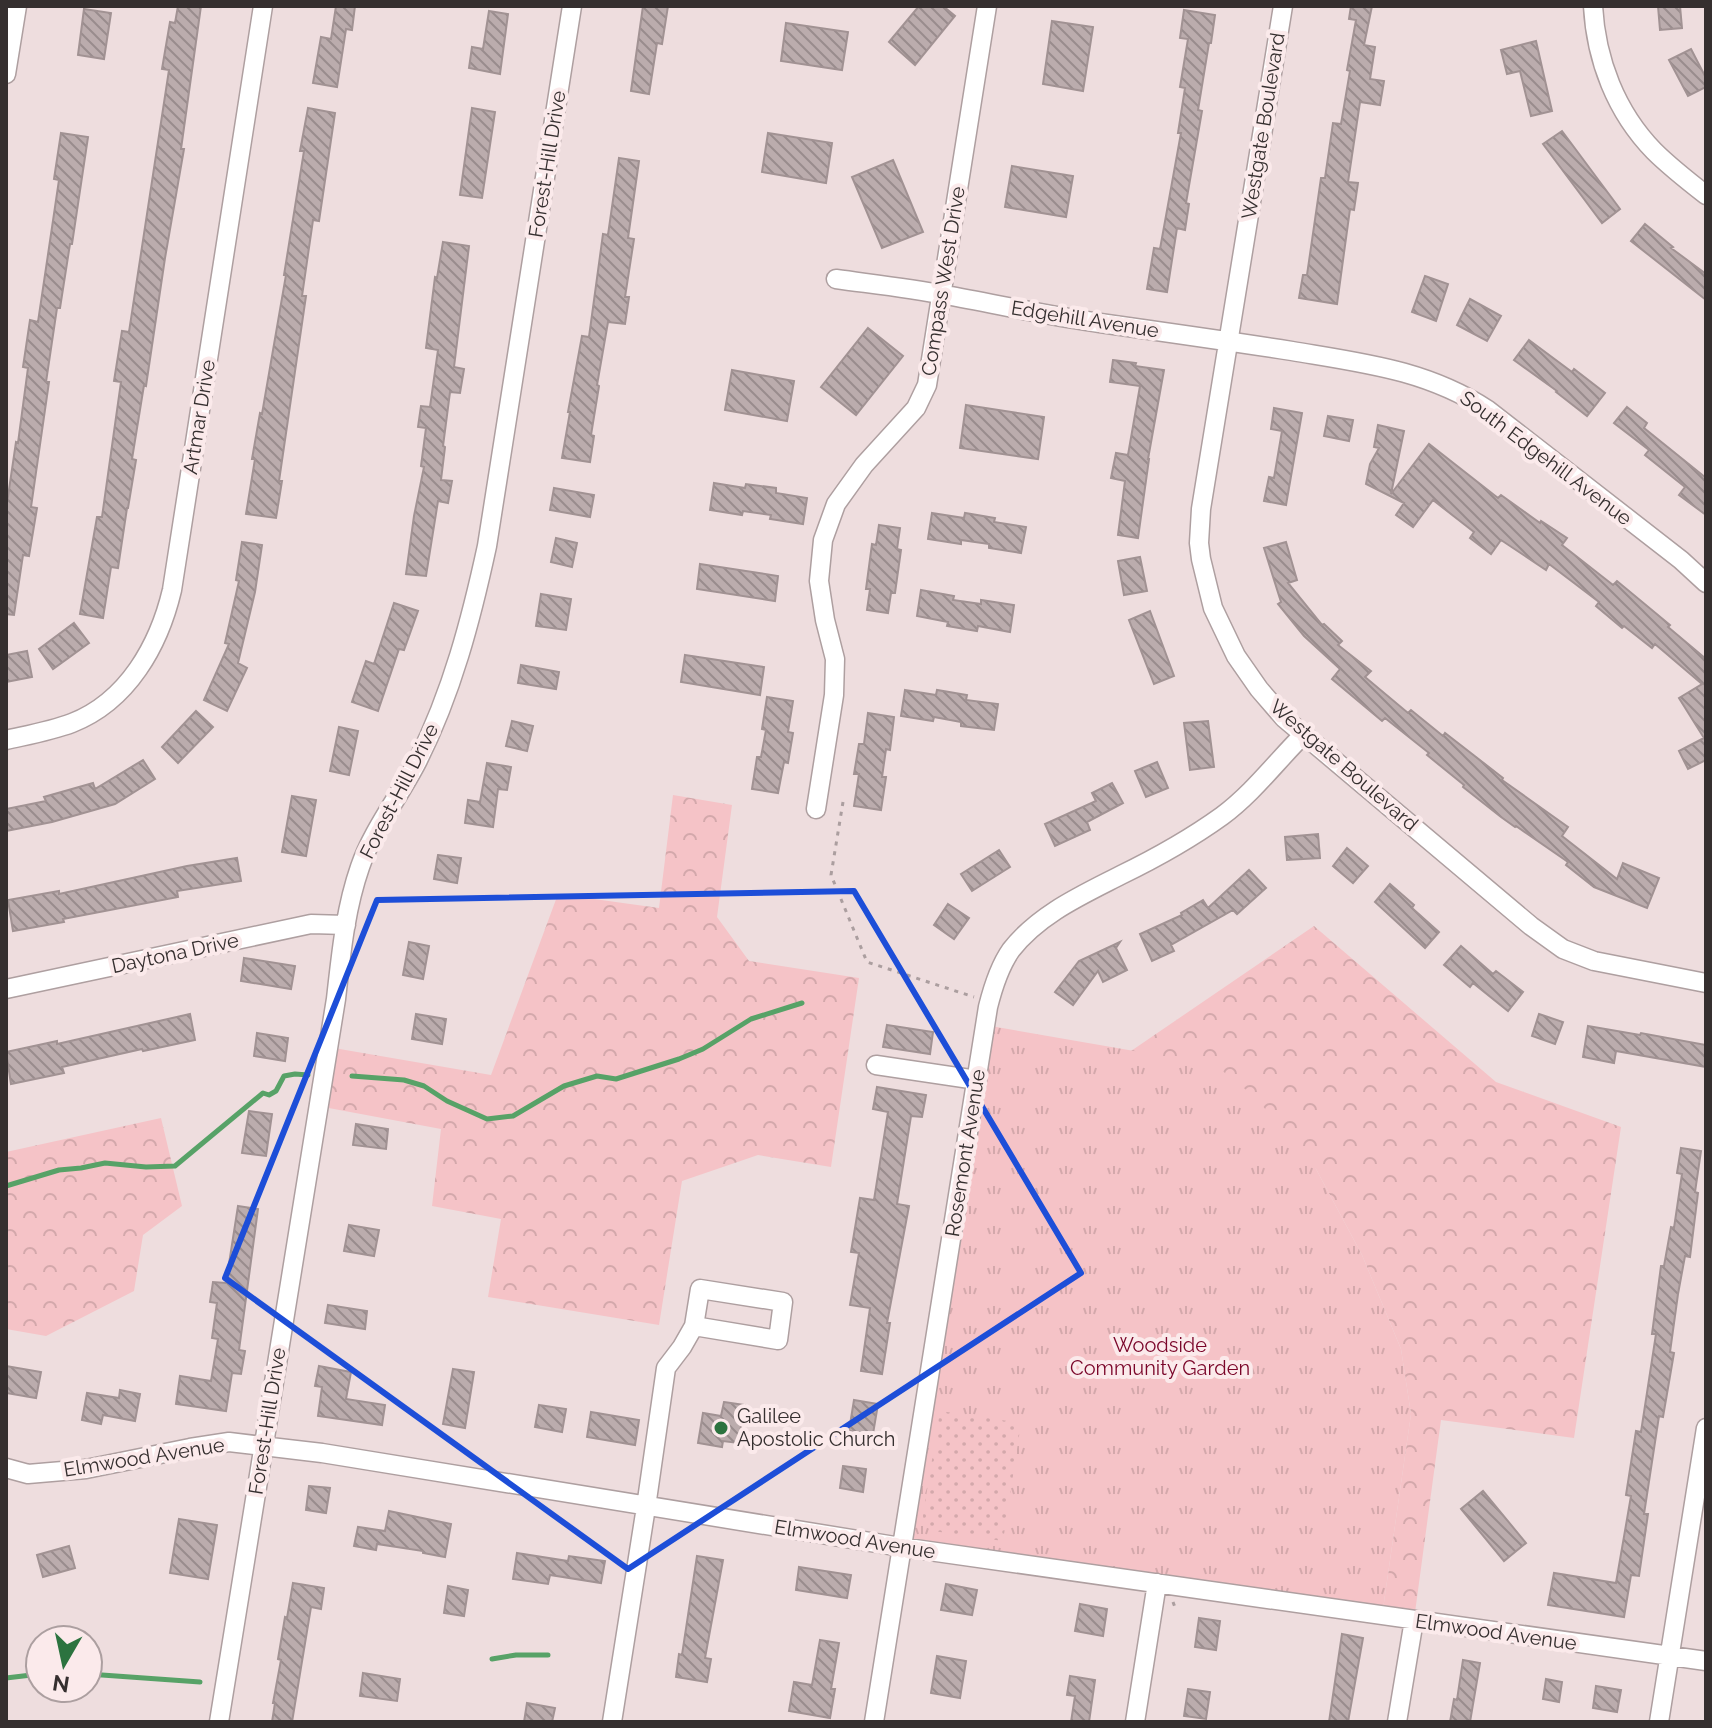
<svg xmlns="http://www.w3.org/2000/svg" width="1712" height="1728" font-family="Raleway,sans-serif">
	<defs>
		<pattern id="forest-crowns" width="20" height="18" patternUnits="userSpaceOnUse" patternTransform="scale(2)"><rect width="20" height="18" fill="#f5c3c7"/><path d="M2 6a3 3 0 1 1 6 0M12 15a3 3 0 1 1 6 0" fill="none" stroke="#d3a8ab"/></pattern>
		<pattern id="park-tufts" width="24" height="20" patternUnits="userSpaceOnUse" patternTransform="scale(2)"><rect width="24" height="20" fill="#f5c3c7"/><path d="M3 7l-1-3M5 7V3M7 7l1-3M15 17l-1-3M17 17v-4M19 17l1-3" fill="none" stroke="#d3a8ab"/></pattern>
		<pattern id="garden-dots" width="8" height="8" patternUnits="userSpaceOnUse" patternTransform="scale(2)"><rect width="8" height="8" fill="#f5c3c7"/><path d="M2 2h.1M6 6h.1" fill="none" stroke="#d3a8ab" stroke-width="1.8" stroke-linecap="round"/></pattern>
		<pattern id="building-back-hatch" width="6" height="6" patternUnits="userSpaceOnUse" patternTransform="scale(2)"><rect width="6" height="6" fill="#bbacad"/><path d="M-1 5l2 2M0 0l6 6M5-1l2 2" fill="none" stroke="#998c8d"/></pattern>
	</defs>
	<rect width="100%" height="100%" fill="#eeddde"/>
	<!-- forest -->
	<path fill="url(#forest-crowns)" d="M673,795l59,10 -15,112 32,44 110,17 -28,189 -73,-12 -76,26 -23,144 -171,-28 13,-78 -69,-13 9,-77 -123,-23 10,-59 163,28 67,-181 101,14z
		M1314,926l182,156 125,45 -47,311 -133,-18 -27,200 -32,-4 29,-202 -10,-65 -39,-94 -46,-86 -185,-118z
		M161,1118l21,88 -39,29 -9,56 -88,45 -40,-7v-177z"/>
	<!-- park -->
	<path fill="url(#park-tufts)" d="M985,1025l230,40 40,32 61,72 46,86 39,94 10,65 -29,202 -481,-69z"/>
	<!-- garden -->
	<path fill="url(#garden-dots)" d="M940,1411l81,12 -18,118 -70,-10 -9,-5 -1,-11z"/>
	<g fill="none" stroke-linecap="round" stroke-linejoin="round">
		<!-- stream -->
		<path stroke="#57a267" stroke-width="5" d="M352,1076l52,4 20,6 23,15 40,18 26,-3 51,-30 33,-10 19,3 63,-20 24,-10 48,-30 51,-16
			M6,1186l53,-16 22,-2 24,-5 41,4 29,-1 88,-73 6,2 7,-4 8,-15 11,-2 13,1
			M492,1659l24,-4h32
			M88,1674l112,8
			M6,1678l34,-4"/>
	</g>
	<!-- building -->
	<path fill="url(#building-back-hatch)" stroke="#a19293" stroke-width="2" d="M178,6h23l-20,143h3l-19,109 -19,128 -2,-1 -12,74 4,1 -8,48h-1l-9,60 -7,-1 -8,51 -23,-4 17,-97h5l19,-135 -7,-1 8,-50 7,1 40,-262 -7,-1 8,-47 5,1z
		M336,6h19l-3,24 -6,-1 -9,58 -24,-4 8,-46 10,2z
		M643,6h25l-6,38 -5,-1 -8,51 -18,-3z
		M919,6h24l12,10 -40,49 -26,-23z
		M1351,6h21l-8,39 11,2 -5,32 14,2 -4,24 -20,-3 -12,80 10,1 -4,27 -4,-1 -13,95 -38,-6 4,-23h4l14,-97h4l8,-55 8,1 9,-53 -3,-1 9,-50 -7,-1z
		M1658,6h22l2,22 -22,2z
		M84,9l27,4 -7,46 -26,-4z
		M1184,10l31,5 -4,28h-2l-11,67 4,1 -16,92 3,1 -4,26 -8,-2 -10,64 -20,-3 7,-41 6,1 21,-116h-3l7,-45 -5,-1 8,-48 -8,-1z
		M489,11l19,3 -8,60 -31,-6 3,-21 11,2z
		M1052,21l41,6 -10,64 -40,-7z
		M786,23l62,9 -6,38 -61,-9z
		M1536,41l16,70 -21,5 -11,-45 -13,3 -6,-24z
		M1691,49l15,29v9l-18,9 -19,-36z
		M308,108l27,5 -16,108 -6,-1 -11,76h4l-27,185h3l-6,37 -30,-4 9,-55h-3l8,-46 2,1 24,-139h-2l20,-124h-4z
		M472,108l23,4 -13,86 -22,-3z
		M1562,131l58,78 -18,14 -59,-79z
		M61,133l27,4 -16,107h-2l-10,64h-3l-11,74h3l-18,125 6,1 -8,48 -6,-1 -9,60 -8,-1v-104l10,-68 2,1 10,-75 -5,-1 7,-47 8,2 12,-81 9,-61 -5,-1z
		M768,133l64,10 -6,40 -64,-11z
		M619,158l20,3 -11,77 6,1 -9,58h4l-4,27 -17,-2 -11,63 2,1 -8,49 3,1 -4,26 -28,-4 8,-46h-2l14,-76 7,1 14,-103 5,1z
		M893,160l30,72 -41,16 -30,-71z
		M1012,166l61,10 -7,41 -61,-10z
		M1645,224l28,23 -2,1 35,26v26l-75,-59z
		M443,242l26,4 -15,121 10,2 -4,24 -10,-1 -7,54 2,1 -4,33 11,1 -4,22 -10,-2 -12,75 -20,-2 8,-58 10,-49 -3,-1 5,-38 -8,-1 3,-21 9,1 8,-57 -12,-2 9,-71 2,1z
		M1425,276l23,8 -12,37 -24,-9z
		M1470,299l31,17 -14,25 -30,-16z
		M868,328l35,28 -47,59 -35,-28z
		M1529,340l43,32 2,-3 31,24 -18,23 -31,-24 1,-1 -43,-31z
		M1113,360l23,3 -1,3 29,4 -16,89h1l-11,79 -20,-3 7,-54 -14,-3 5,-25 12,2 12,-69 -30,-4z
		M732,370l62,11 -7,40 -62,-11z
		M966,405l78,12 -6,42 -78,-11z
		M1627,407l20,16 -3,5 62,50v37l-27,-20 6,-8 -40,-32 4,-5 -35,-27z
		M1274,408l28,5 -16,92 -22,-4 5,-24 5,1 8,-47 -11,-2z
		M1328,416l25,4 -4,21 -25,-5z
		M1378,425l26,6 -13,63 38,-50 69,54 3,-3 39,28 1,-2 26,17 -5,7 51,40 4,-4 53,44 -2,2 38,32v101l-18,9 -9,-18 25,-13 -25,-40 23,-14 -47,-40 -3,4 -28,-22 -2,2 -26,-22 3,-4 -50,-38 -3,6 -45,-30 -10,14 -21,-16 4,-6 -41,-32 -20,27 -17,-12 8,-12 -38,-19 4,-20 9,-16 -5,-1z
		M714,483l31,5 1,-4 30,4v5l31,5 -4,26 -33,-5 1,-4 -28,-4 -1,4 -32,-5z
		M554,488l40,7 -4,22 -40,-7z
		M932,513l32,5 1,-5 30,5 -1,4 32,5 -5,26 -32,-5v-4l-28,-4v4l-33,-5z
		M879,525l21,3 -3,21 4,1 -6,43h-4l-3,20 -21,-3 3,-21h-4l6,-45 4,1z
		M556,538l21,5 -5,24 -21,-5z
		M242,542l20,3 -7,47 -17,71 9,5 -20,43 -23,-11 25,-56 -4,-1 14,-62 -3,-1z
		M1286,542l11,38 -9,3 34,42 2,-1 18,17 -4,4 33,26 -6,6 43,36 3,-3 32,26 2,-3 58,45 -1,2 66,47 -6,9 55,43 6,-16 36,15 -12,30 -53,-21 -28,-22 2,-3 -52,-36 -1,1 -14,-10 -38,-30 1,-2 -37,-30 2,-2 -44,-35 -3,3 -50,-42 8,-10 -36,-33 -26,-32 3,-2 -17,-54z
		M1140,557l7,34 -23,4 -6,-34z
		M700,564l78,12 -3,25 -78,-12z
		M921,590l33,6 -1,4 28,4v-4l33,5 -4,27 -32,-6 -1,5 -30,-5 1,-4 -31,-6z
		M541,594l30,5 -5,31 -30,-4z
		M394,603l24,8 -14,39 -5,-1 -21,62 -26,-9 14,-41 8,3z
		M1150,611l24,65 -20,8 -25,-64z
		M74,623l15,20 -36,26 -14,-20z
		M27,651l5,26 -26,5v-27z
		M685,655l79,12 -4,28 -79,-13z
		M521,665l38,7 -3,17 -38,-6z
		M905,690l31,5 1,-5 30,5 -1,5 32,4 -4,26 -33,-4v-4l-27,-5 -1,4 -32,-5z
		M767,697l26,4 -5,31 5,1 -5,30 -4,-1 -6,31 -26,-4 5,-32h4l5,-27 -4,-1z
		M196,711l17,16 -35,36 -16,-16z
		M868,713l26,4 -4,33 -4,-1 -4,28h4l-5,33 -27,-4 5,-32h-5l5,-30h5z
		M512,721l21,5 -6,25 -21,-5z
		M1208,721l6,46 -24,3 -6,-47z
		M339,727l19,4 -9,44 -19,-4z
		M143,760l12,19 -40,25 -63,18 -46,9v-22l40,-8 -2,-4 49,-14 2,6z
		M1157,762l11,26 -22,9 -11,-26z
		M487,763l24,4 -4,23 -9,-1 -5,38 -28,-4 3,-23 12,2z
		M1112,783l11,20 -36,19 3,8 -35,16 -10,-22 51,-23 -4,-8z
		M292,796l24,4 -10,56 -24,-4z
		M1318,834l2,24 -33,2 -2,-23z
		M1347,848l21,18 -15,17 -20,-17z
		M999,850l11,17 -38,24 -11,-17z
		M438,855l23,3 -4,25 -23,-4z
		M237,858l4,23 -64,10 1,6 -115,22 1,3 -51,9 -5,-31 51,-9v3l128,-28z
		M1249,870l17,18 -29,26 -4,-4 -62,35 3,6 -22,10 -12,-27 42,-19 -1,-2 22,-13 5,8z
		M1390,884l24,21 -2,3 27,24 -14,16 -50,-46z
		M948,904l21,14 -15,21 -20,-14z
		M409,942l20,4 -6,33 -20,-4z
		M1120,942l-4,6 11,22 -24,12 -5,-11 -25,34 -18,-13 24,-31z
		M1461,946l32,28 3,-3 27,21 -15,19 -35,-28 -3,4 -26,-22z
		M244,958l51,8 -4,23 -50,-8z
		M190,1014l5,26 -52,11 -1,-2 -80,18 2,6 -53,11 -5,-32 51,-11v3z
		M416,1014l30,5 -4,25 -30,-5z
		M1539,1014l24,8 -8,22 -23,-8z
		M887,1025l46,7 -3,22 -47,-7z
		M1588,1026l52,9 1,-2 65,12v22l-90,-16 -2,12 -31,-6z
		M257,1033l31,5 -3,23 -31,-5z
		M877,1087l49,8 -4,22 -11,-1 -14,88 12,2 -22,117h3l-8,51 -21,-3 9,-63 -20,-3 9,-52 -8,-1 9,-54 14,2 14,-88 -15,-3z
		M249,1111l23,3 -6,42 -24,-3z
		M356,1124l32,5 -2,20 -33,-4z
		M1681,1148l20,3 -6,41 3,1 -8,64 -5,-1 -7,38 -8,58 4,1 -11,64 -4,-1 -15,98h4l-9,62 -8,-1 -7,42 -76,-12 6,-32 62,10 15,-87 -5,-1 10,-64 5,1 15,-98h-4l9,-68h3l7,-39 3,1 8,-54 -5,-1z
		M238,1206l20,3 -19,141 6,1 -4,23 -9,-1 -6,38 -50,-7 4,-28 31,5 7,-42 -6,-1 5,-35 -7,-1 3,-20 13,1z
		M349,1225l30,5 -5,26 -30,-5z
		M328,1305l39,6 -2,18 -40,-6z
		M6,1366l35,6 -5,26 -30,-5z
		M319,1366l32,6 -5,27 39,6 -3,20 -64,-9 4,-29 -7,-1z
		M453,1369l21,3 -9,56 -22,-4z
		M120,1390l20,4 -5,27 -32,-6 -2,9 -19,-4 5,-27 32,5z
		M854,1400l24,4 -5,30 -24,-3z
		M724,1402l21,3 -7,38 -15,-2 -1,6 -24,-4 5,-30 18,3z
		M539,1405l27,4 -4,23 -27,-5z
		M591,1412l48,8 -4,25 -48,-8z
		M843,1466l23,3 -3,23 -23,-4z
		M309,1486l21,2 -4,25 -20,-3z
		M1483,1491l43,52 -22,18 -43,-52z
		M389,1511l62,13 -6,33 -22,-4v-2l-46,-7 -1,6 -22,-4 4,-19 27,4z
		M179,1519l38,6 -9,54 -38,-6z
		M69,1546l6,22 -32,9 -6,-22z
		M517,1553l51,8 1,-5 36,5 -4,22 -51,-8 -2,9 -35,-5z
		M697,1556l26,4 -18,98 6,1 -4,23 -31,-5 3,-23 3,1z
		M799,1567l52,8 -4,23 -51,-8z
		M293,1583l31,5 -3,21 -10,-2 -19,115h-20l3,-19h-2l8,-43 -3,-1 7,-42 2,1z
		M946,1584l31,6 -5,25 -31,-5z
		M448,1586l20,4 -4,26 -20,-3z
		M1080,1604l27,5 -4,27 -28,-5z
		M1199,1618l21,3 -4,29 -21,-3z
		M1342,1634l21,4 -15,84h-19z
		M820,1640l19,3 -8,46h4l-5,29 -41,-7 5,-29 18,3z
		M937,1656l29,5 -6,37 -29,-5z
		M1463,1660l17,3 -10,59h-20l4,-23 3,1z
		M363,1673l37,6 -3,22 -37,-5z
		M1070,1676l25,4 -6,42h-18l4,-26 -8,-1z
		M1546,1679l16,3 -3,20 -16,-3z
		M1596,1686l25,4 -4,22 -24,-4z
		M1188,1689l22,3 -4,27 -22,-3z
		M527,1703l28,5 -3,14h-28z"/>
	<g fill="none" stroke-linecap="round" stroke-linejoin="round">
		<defs>
			<path id="minor" d="M1283,6l-82,503 -2,34 2,16 12,49 23,48 23,33 25,29 247,208 32,23 31,12 112,22
				M1593,6c3,54 23,106 61,145 16,16 34,30 52,44
				M6,74l11,-68
				M836,279c36,5 73,9 109,16 51,9 103,21 155,28 64,9 128,18 192,28 71,12 135,19 196,59l193,150 25,23
				M6,740c22,-5 45,-9 66,-17 56,-22 87,-78 100,-133l91,-584
				M816,809l18,-114 1,-36 -10,-39 -6,-39 4,-41 13,-36 28,-39 52,-57 11,-23 60,-379
				M6,989l305,-65 35,1
				M876,1065l101,15
				M6,1468l22,6 58,-5 104,-21 39,-6 93,11 579,94 805,114
				M219,1722l117,-723c5,-44 9,-89 24,-132 13,-38 40,-71 58,-107 34,-68 53,-140 69,-214l85,-540
				M612,1722l34,-215 20,-139 16,-21 12,-21 6,-37 83,13 -5,38 -84,-14
				M874,1722l114,-715c5,-20 11,-40 23,-57 28,-36 71,-55 110,-75 35,-17 69,-36 101,-59 31,-23 54,-54 82,-82
				M1135,1722l22,-139
				M1397,1722l17,-102
				M1659,1722l47,-294"/>
		</defs>
		<!-- minor casing -->
		<use href="#minor" stroke="#ae9fa0" stroke-width="21"/>
		<!-- path -->
		<path stroke="#ab9e9f" stroke-width="3" stroke-dasharray="4 6" stroke-linecap="butt" d="M843,802l-12,73 36,87 107,35
			M1173,1602l3,8"/>
		<!-- minor -->
		<use href="#minor" stroke="#fff" stroke-width="18"/>
	</g>
	<!-- marked area -->
	<path fill="none" stroke="#1d4ed8" stroke-width="6" stroke-linejoin="round" d="M854,891l227,382 -453,296 -403,-291 152,-378z"/>
	<!-- markers -->
	<circle fill="#2c733f" stroke="#fbeaeb" stroke-width="3" cx="721" cy="1428" r="8"/>
	<g text-anchor="middle" stroke-width="8" stroke-linejoin="round" paint-order="stroke">
		<!-- street labels -->
		<g font-size="20" fill="#352f2f" stroke="#fbeaeb">
			<text transform="translate(1263 126) rotate(-81)" y="7">Westgate Boulevard</text>
			<text transform="translate(547 164) rotate(-81)" y="7">Forest-Hill Drive</text>
			<text transform="translate(943 281) rotate(-81)" y="7">Compass West Drive</text>
			<text transform="translate(1085 319) rotate(9)" y="7">Edgehill Avenue</text>
			<text transform="translate(199 417) rotate(-81)" y="7">Artmar Drive</text>
			<text transform="translate(1546 458) rotate(37)" y="7">South Edgehill Avenue</text>
			<text transform="translate(1344 765) rotate(41)" y="7">Westgate Boulevard</text>
			<text transform="translate(399 791) rotate(-63)" y="7">Forest-Hill Drive</text>
			<text transform="translate(175 953) rotate(-12)" y="7">Daytona Drive</text>
			<text transform="translate(965 1153) rotate(-81)" y="7">Rosemont Avenue</text>
			<text transform="translate(267 1421) rotate(-81)" y="7">Forest-Hill Drive</text>
			<text transform="translate(144 1457) rotate(-9)" y="7">Elmwood Avenue</text>
			<text transform="translate(855 1539) rotate(9)" y="7">Elmwood Avenue</text>
			<text transform="translate(1496 1632) rotate(8)" y="7">Elmwood Avenue</text>
		</g>
		<!-- park labels -->
		<g font-size="20" fill="#7a0529" stroke="#fbeaeb">
			<text x="1160" y="1352">Woodside<tspan x="1160" dy="23">Community Garden</tspan></text>
		</g>
		<!-- poi labels -->
		<g font-size="20" fill="#352f2f" stroke="#fbeaeb" text-anchor="start">
			<text x="737" y="1423">Galilee<tspan x="737" dy="23">Apostolic Church</tspan></text>
		</g>
	</g>
	<!-- border -->
	<rect width="1712" height="1728" fill="none" stroke="#352f2f" stroke-width="16"/>
	<!-- north arrow -->
	<g transform="translate(64 1664) rotate(189)"><circle r="38" fill="#fbeaeb" stroke="#ac9fa0" stroke-width="2"/>
	<path d="M0-6L14 30L0 20L-14 30Z" fill="#2c733f"/>
	<text y="-12" font-size="22" font-weight="bold" text-anchor="middle" fill="#352f2f">N</text>
	</g>
</svg>
